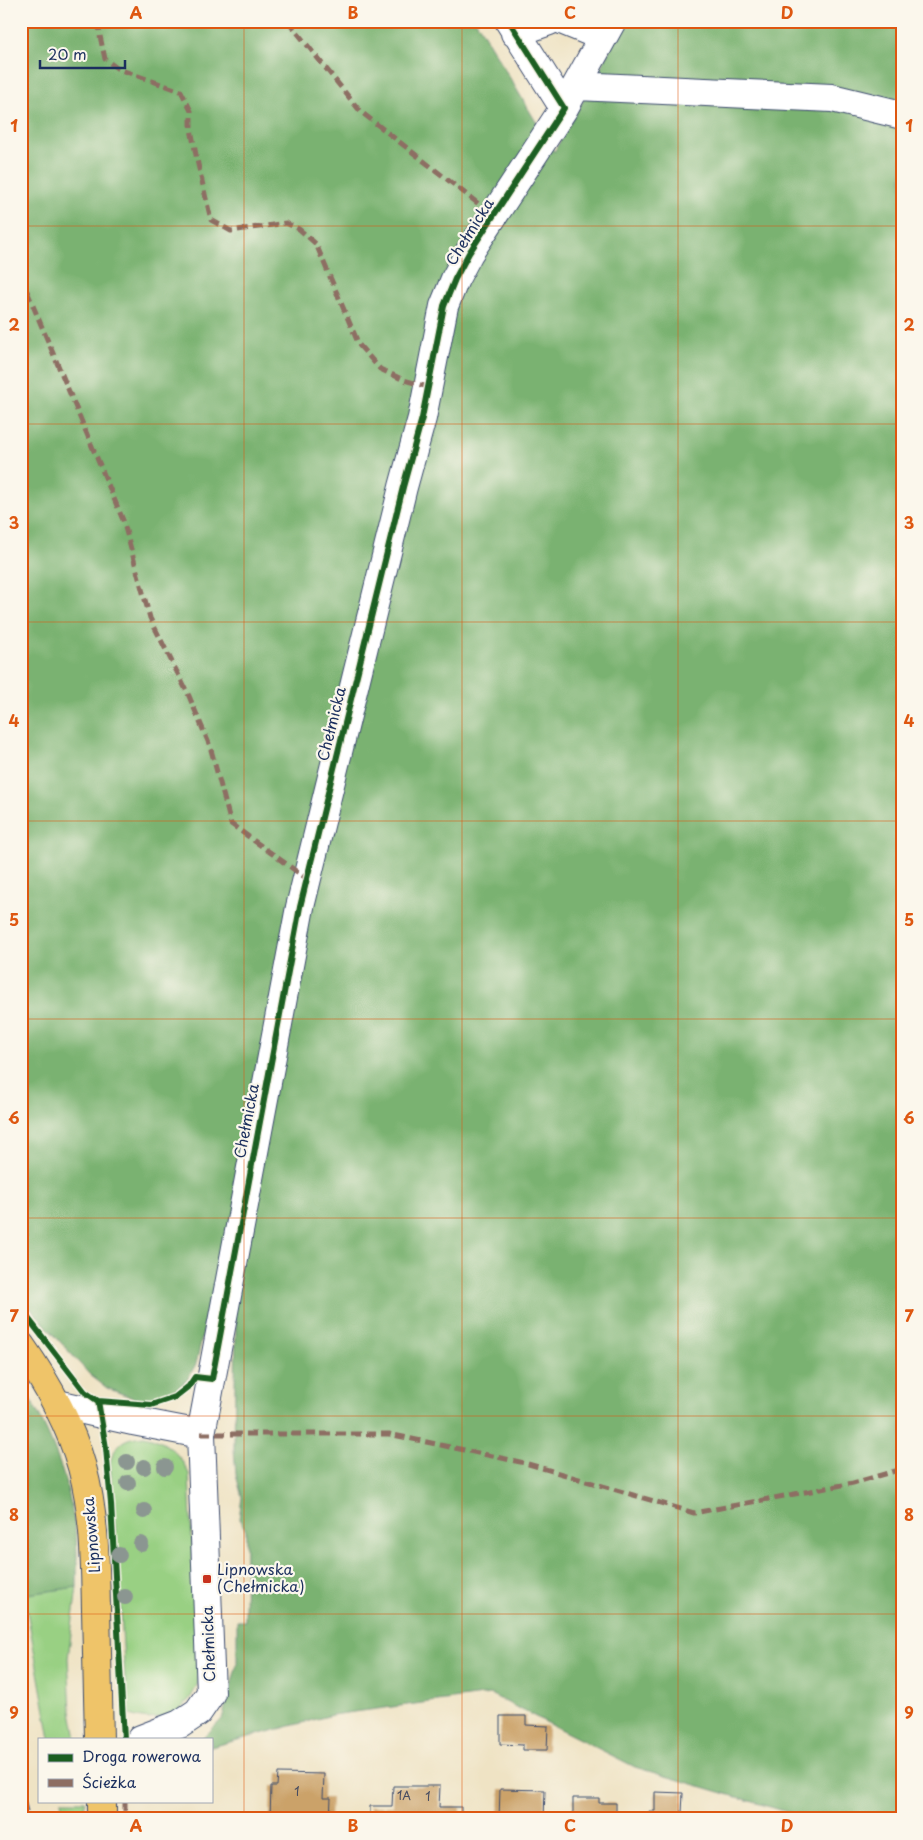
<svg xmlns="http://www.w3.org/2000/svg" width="923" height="1840" font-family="'Playpen Sans',sans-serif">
	<rect width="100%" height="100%" fill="#fbf7ec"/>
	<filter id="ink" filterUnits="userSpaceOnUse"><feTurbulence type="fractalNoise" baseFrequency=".02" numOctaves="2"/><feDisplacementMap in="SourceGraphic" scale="10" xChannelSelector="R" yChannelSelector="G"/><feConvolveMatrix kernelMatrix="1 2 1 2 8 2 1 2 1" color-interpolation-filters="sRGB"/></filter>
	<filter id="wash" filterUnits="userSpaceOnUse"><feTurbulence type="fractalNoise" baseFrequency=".0096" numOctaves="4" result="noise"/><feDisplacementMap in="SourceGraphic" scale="20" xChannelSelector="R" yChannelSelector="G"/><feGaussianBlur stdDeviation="1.12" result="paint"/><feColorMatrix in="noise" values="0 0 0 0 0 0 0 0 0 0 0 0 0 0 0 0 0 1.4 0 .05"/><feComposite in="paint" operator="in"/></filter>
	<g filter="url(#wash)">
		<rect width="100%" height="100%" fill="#efe3c4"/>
		<!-- green -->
		<path fill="#99d083" stroke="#5a8070" d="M144,1436c23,5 36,18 45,38l9,209c-4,9 -9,19 -18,26 -14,11 -38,13 -53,4l-8,-134 -9,-117c7,-20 14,-24 34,-26z
			M77,1587l-9,71 3,53 5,28h-26l-26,-145z
			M61,1801h24l-1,18h-20z"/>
		<!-- forest -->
		<path fill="#7ab271" stroke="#4a7068" d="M21,21h455l78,131 41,-73 29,-58h278v1798h-91l-176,-52 -145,-73 -158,21 -121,32v-8h-9l20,-20 15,-55v-43h8l1,-91 -7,-11 3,-22 -6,-22 -2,-26 2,-130 -29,-4 -11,49 -9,16 -13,11 -21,9 -20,-2 -26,-10 -17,-13 -69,-77z
			M21,1383c26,43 46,89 53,139 4,21 3,43 3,65l-56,8z"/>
		<g id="blocks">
			<!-- building -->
			<path fill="#cba269" d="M500,1716h26v9l22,1 -1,24h-24v-5l-23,-1z
				M278,1773l46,1 -1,24h8l-1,21 -60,-1 1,-32h6z
				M21,1783l7,28 -7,2z
				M393,1786h47l-1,21h22v12h-91v-13h22z
				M500,1789l45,1 -1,29h-45z
				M655,1792l28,1 -1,20 26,1v5h-59v-8h6z
				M573,1798h26v5h17v16h-43z"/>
		</g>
	</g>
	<g filter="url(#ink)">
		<use href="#blocks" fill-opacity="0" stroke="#3b4a6d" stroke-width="1"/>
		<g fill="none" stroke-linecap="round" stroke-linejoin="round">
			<defs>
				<path id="minor" d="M509,21l55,87
					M564,21l39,16
					M515,33l34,-12
					M577,86l255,12 70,17
					M57,1404l76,17 68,13
					M141,1739l39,-15 18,-12 13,-19 -10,-259 99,-527 103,-420 19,-69 22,-112 11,-27 14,-26 95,-145 48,-87"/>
				<path id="major" d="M21,1346c26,37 49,78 61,121 13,47 13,95 14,143 1,43 2,86 3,129
					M102,1801v18"/>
			</defs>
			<!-- minor casing -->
			<use href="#minor" stroke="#3b4a6d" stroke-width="30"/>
			<!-- major casing -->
			<use href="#major" stroke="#3b4a6d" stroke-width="30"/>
			<!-- minor -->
			<use href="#minor" stroke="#fff" stroke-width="28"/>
			<!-- major -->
			<use href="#major" stroke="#efc469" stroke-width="28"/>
			<!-- quiet -->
			<path stroke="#8d6e63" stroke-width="5" stroke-dasharray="10 5" stroke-linecap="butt" d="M99,21l1,15 5,23 13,10 63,22 10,20v18l6,31 14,60 20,11 55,-8 13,6 17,15 43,101 21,24 24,11 24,7
				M288,21l72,90 134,105
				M21,277l102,243 27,98 39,78 21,50 21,78 76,55
				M201,1434h188l136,29 169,50 159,-30 49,-14
				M125,1801v18"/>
			<defs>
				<path id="cycleway" d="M21,1309l64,83 13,9 53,4 24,-8 14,-11 6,-9 17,2 88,-472 103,-420 19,-69 22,-112 11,-27 14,-26 95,-145 -55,-87
					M98,1401l8,47 5,56 13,235"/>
			</defs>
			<!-- cycleway casing -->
			<use href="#cycleway" stroke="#fbf7ec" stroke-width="9"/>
			<!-- cycleway -->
			<use href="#cycleway" stroke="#1b5e20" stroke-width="6"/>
		</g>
		<!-- trees -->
		<g fill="#8b9691">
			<circle cx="127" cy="1462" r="8"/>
			<circle cx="144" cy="1467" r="8"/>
			<circle cx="165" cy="1467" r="8"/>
			<circle cx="128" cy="1483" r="8"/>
			<circle cx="144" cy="1511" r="8"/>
			<circle cx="141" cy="1544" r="8"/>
			<circle cx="119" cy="1555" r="8"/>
			<circle cx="125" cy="1597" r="8"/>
		</g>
	</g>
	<!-- grid -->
	<path fill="none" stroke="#de5710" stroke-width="1" stroke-opacity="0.55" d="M244,21v1798M462,21v1798M678,21v1798M21,226h881M21,424h881M21,622h881M21,821h881M21,1019h881M21,1218h881M21,1416h881M21,1614h881"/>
	<!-- markers -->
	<rect fill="#c8321e" stroke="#fbf7ec" stroke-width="2" x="202" y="1574" width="10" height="10" rx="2.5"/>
	<g text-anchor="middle" stroke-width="4.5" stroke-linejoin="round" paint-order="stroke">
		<!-- number labels -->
		<g font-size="12" fill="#474c61">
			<text x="297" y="1796">1</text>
			<text x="404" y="1800">1A</text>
			<text x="428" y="1801">1</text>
		</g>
		<!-- street labels -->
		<g font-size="15" fill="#1b2f5e" stroke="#fbf7ec">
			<text transform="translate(470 232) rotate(-58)" y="5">Chełmicka</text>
			<text transform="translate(332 724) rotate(-76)" y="5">Chełmicka</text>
			<text transform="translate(247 1121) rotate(-79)" y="5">Chełmicka</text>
			<text transform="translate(92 1535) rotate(-95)" y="5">Lipnowska</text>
			<text transform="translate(209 1644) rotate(-92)" y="5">Chełmicka</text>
		</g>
		<!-- poi labels -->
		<g font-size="15" fill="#1b2f5e" stroke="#fbf7ec" text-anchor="start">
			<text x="217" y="1575">Lipnowska<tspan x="217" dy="17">(Chełmicka)</tspan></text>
		</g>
	</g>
	<!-- margin -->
	<rect width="923" height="1840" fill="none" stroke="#fbf7ec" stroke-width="55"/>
	<!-- legend -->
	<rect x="38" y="1738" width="175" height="65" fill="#fbf7ec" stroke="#a1a7b3"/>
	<rect x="48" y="1754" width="25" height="8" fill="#1b5e20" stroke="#a1a7b3"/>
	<text x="82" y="1762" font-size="15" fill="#1b2f5e">Droga rowerowa</text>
	<rect x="48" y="1779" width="25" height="8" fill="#8d6e63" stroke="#a1a7b3"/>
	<text x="82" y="1788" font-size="15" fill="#1b2f5e">Ścieżka</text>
	<!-- scale -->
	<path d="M40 60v8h85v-8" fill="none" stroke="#1b2f5e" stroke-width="2.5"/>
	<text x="48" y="60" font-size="15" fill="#1b2f5e" stroke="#fbf7ec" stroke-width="4" paint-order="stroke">20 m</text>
	<rect x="28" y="28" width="868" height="1784" fill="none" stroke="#de5710" stroke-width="2"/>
	<g font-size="16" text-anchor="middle" font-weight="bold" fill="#de5710">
		<text x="136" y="19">A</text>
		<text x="353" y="19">B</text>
		<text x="570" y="19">C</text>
		<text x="787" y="19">D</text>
		<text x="14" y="132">1</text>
		<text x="909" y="132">1</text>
		<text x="14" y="331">2</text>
		<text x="909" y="331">2</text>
		<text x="14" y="529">3</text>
		<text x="909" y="529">3</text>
		<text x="14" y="727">4</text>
		<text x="909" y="727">4</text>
		<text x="14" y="926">5</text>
		<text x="909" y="926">5</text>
		<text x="14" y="1124">6</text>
		<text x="909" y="1124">6</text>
		<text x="14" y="1322">7</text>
		<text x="909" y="1322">7</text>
		<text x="14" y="1521">8</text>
		<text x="909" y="1521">8</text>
		<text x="14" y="1719">9</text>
		<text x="909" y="1719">9</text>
		<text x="136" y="1832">A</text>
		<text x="353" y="1832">B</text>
		<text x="570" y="1832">C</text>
		<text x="787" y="1832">D</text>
	</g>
</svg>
